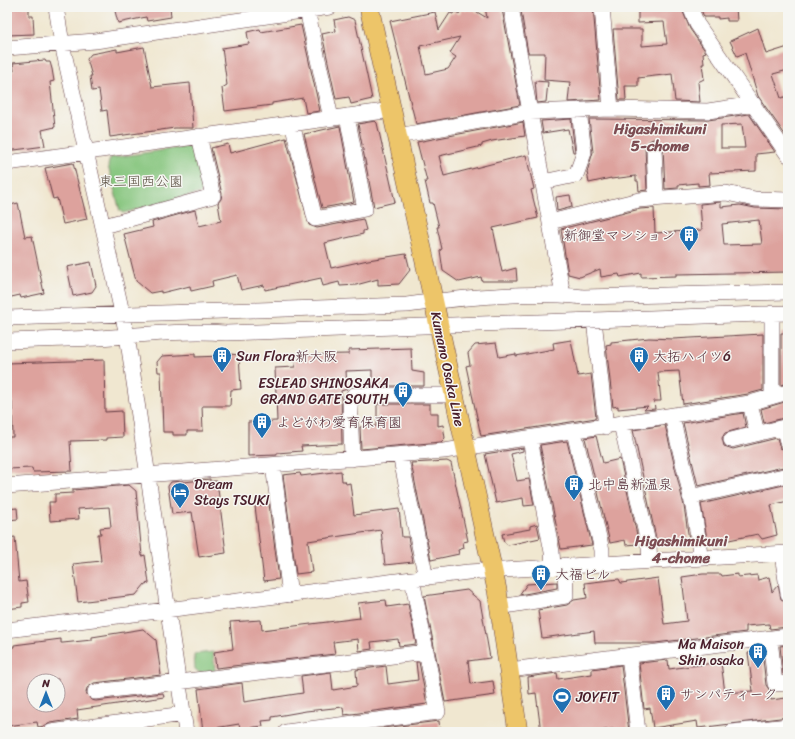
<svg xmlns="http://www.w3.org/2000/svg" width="795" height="739" font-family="Sriracha,'Klee One',sans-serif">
	<rect width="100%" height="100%" fill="#f6f6f2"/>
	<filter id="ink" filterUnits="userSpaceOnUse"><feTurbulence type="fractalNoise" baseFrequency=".025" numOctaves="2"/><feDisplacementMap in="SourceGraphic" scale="8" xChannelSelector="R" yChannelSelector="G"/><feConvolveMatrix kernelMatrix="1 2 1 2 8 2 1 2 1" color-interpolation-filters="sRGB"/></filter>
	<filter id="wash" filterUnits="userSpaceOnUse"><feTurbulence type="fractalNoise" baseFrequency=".012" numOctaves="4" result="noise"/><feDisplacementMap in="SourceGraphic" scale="16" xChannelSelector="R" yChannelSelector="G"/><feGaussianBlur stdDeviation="0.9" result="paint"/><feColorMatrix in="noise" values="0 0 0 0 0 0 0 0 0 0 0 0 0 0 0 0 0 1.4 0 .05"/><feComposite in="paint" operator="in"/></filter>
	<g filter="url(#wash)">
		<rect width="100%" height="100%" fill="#f0e7d0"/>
		<!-- green -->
		<path fill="#85c57d" stroke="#687254" d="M192,146l6,3 6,43 -81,21 -3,-2 -12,-45 2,-8z
			M213,652l2,19 -15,2 -5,-4 -1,-15z"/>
		<g id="blocks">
			<!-- building -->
			<path fill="#dda29d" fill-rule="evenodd" d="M7,7h22v9h4l1,18 -27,1z
				M114,7h56l1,10 -24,4 -1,-4 -28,6z
				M485,7h15l2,2 18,96 -104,19 -26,-103 45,-9 4,18 11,-17 3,1 1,-3 5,3 3,-5 4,2 2,-2 3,2 1,-2 15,9zM460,37l-10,16 6,4 -8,12 -22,5 -6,-28z
				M524,7h69l8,93 -33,2 2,-20 -26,-2 1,-27h-17l-7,-42z
				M638,7h43l9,22 16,23 -3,1 1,11h-2l2,15 -6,3 2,20 -25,-1 -3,-27 -34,4v8h-13l1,14h-7l-6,-71h29v17l25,-2 -3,-22 -26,1z
				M700,7h36l1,14h-10v-3l-9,1v-2h-14z
				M348,17l7,3 17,79 -21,5 -2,-7 -13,2 -14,-65 14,-3 -2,-11z
				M301,25l19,86 -14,2 -3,-15 -31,5v2l-47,6 -3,-23 5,-3 -5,-37 27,-4 -2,-12 13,-3 1,3z
				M758,28l8,26 22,-7v23l-15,4 8,24 7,-2v43l-30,-43 -13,-43 -8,3 -7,-15z
				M144,47l8,40 38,-4 3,45h-18l-65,9 -3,-27 -5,1 -3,-21 -7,1 -2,-15h2l-5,-17 4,-5 26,-5v3z
				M45,60l1,2h4l2,7 2,12 -4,1 5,45 -13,3 3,16 -38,5v-79l7,-1 -1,-8z
				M535,81l13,1 -2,20 -9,1z
				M749,114l26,38 -19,2v17l-47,2 1,12 -12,1v-3l-20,2v3l-13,1 -2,-42 -5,-7 -5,-1 -4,2 -4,7 2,42 -8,1 -1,-10h-2v-5l-25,3v-1l-22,5 -2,-11 6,-20 -4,-33 119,1zM742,124l3,24h-24v-23z
				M571,119l4,33h-2l-5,-23 -25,4 -2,-12z
				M375,121l2,2 18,79 -21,5 -16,-83z
				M523,122l2,14 -33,5 -10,3v2l-43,10 5,20 82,-21 8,34 -3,1 7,28 -45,10 9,44 14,-4 1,13h-35l-1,-4 -22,5 -16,-11 -3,-21 2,-1 -5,-22h2l-6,-24h-3l-5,-22h2l-10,-39z
				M340,126l14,76 -32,6 -18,-74z
				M286,138l23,87 8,3 46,-9 3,11 -3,1v3l-38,9 6,25 37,-8 38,-6 4,16 -11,14 -21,1v-6l-22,6 -16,1 -1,-4 -16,4 -2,-8 -56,12 -1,-5 -23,5 -4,-15 -25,6 1,5 -22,5 -1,-5 -29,7v-2l-11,2 -14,-12 -12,-47 29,-7 -1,-5 43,-12 4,16 22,-5 -3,-18 3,-4 1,-5 -11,-46 17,-4 2,9z
				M73,163l14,56 -24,5 -6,-26 -4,1 -8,-31z
				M570,195l2,12 -15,4 -1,-14z
				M721,202v5l19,-2 15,3 33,1v63l-112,2v2l-35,1v-4l-21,4 -1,-3 -18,3 -1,-8 -20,8 -12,-3 -7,-45 79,-20 14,-1 1,25 47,-3 -2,-26zM759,220l3,24 -38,1 -2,-21z
				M18,203l7,34 7,-1 12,57 -23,5 -1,-3 -13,3v-92z
				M91,262l5,24 -4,6 -19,4 -6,-29z
				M781,333h7v50l-7,2z
				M763,334v56l-15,4 -65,10 -4,-33 -21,1 3,29h-7l1,8 -11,1 4,-4 -30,3v-3l-5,1 -7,-62 5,-1v-2l38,-4 24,1z
				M571,340l7,36 13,-2 5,44 -115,18 -15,-70 4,-1 -2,-12 7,-8 21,-2 3,14 17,-3v2l38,-7 -1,-6z
				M411,348l1,23 12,2v13h-52v-16l-26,1 1,18 -6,2 1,53 -41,2 1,5 -25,2v2l-29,1v-34l29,-1 -2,-53 20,-1 -1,-12 55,-1v-4z
				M221,353l18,2 2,34 -10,1 -1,16h-28l1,25h-16v4h-14v-3h-10l-2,-60h-3l-1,-10 5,-6 33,-2v3l26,-1z
				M104,360l1,52 17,-1 1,26 -17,1v2l-36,1 2,30 -39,1 -1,-4 -25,1v-32h6l-1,-36h-5v-38z
				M788,401v16l-24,6 -3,-14z
				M377,404h53v9h8v13l5,-1 2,13 -4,4 -80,7 -1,-22 17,-1z
				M743,413l3,14 -21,6 -3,5 2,8 9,3 44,-11 3,10 8,3v15l-90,20 -15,-63z
				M665,425l19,81 5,34 -14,4v-2l-18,1 -24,-113z
				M596,436l7,27 17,-4 19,85 -13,1 -1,-5 -15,3 -25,-105z
				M567,441l25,104 -31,4 -21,-104z
				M523,448v3l-12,3 6,27 12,-2 5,26 -10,1 -1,-8 -27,5 -11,-49z
				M447,461l4,2 17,78 -5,1 1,6 -6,2 1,4 -28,6 -20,-97z
				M341,471l1,10h3l1,3 4,-1 4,32 45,-6 3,28h6l5,25 -28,3 -4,-35 -73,11 4,31 -16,2 -13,-99 17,-2 1,3z
				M210,479v2h7l9,72 -27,4 -7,-45 -20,2 -4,-28 3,-4 12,-1 1,1z
				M788,484v17l-17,4 6,30 -15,4 -4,-5 -29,6 -1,-2 -17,2 -1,-2 -3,1 -6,-35z
				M129,485l7,6 6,65 3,-1 4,28 -4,1 -9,11 -58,7 -5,-38 28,-3 -3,-27h3l-1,-6 11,-1 -2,-20 -31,2 1,10 -29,2 -1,-19h6v-8l18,-1v-3z
				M269,504l10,75 -15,2 -9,-75z
				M17,508l1,11 -11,1v-11z
				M537,524l3,14 -32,7 -4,-3 -2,-8 28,-5v-3z
				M15,537l4,45 7,-1 3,21 -7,1v4l-15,2v-71z
				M703,574h18l1,2 16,-2v3l19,-2 1,5 11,-3 3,15 6,-7 3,14 7,4v24l-18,2 -1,-5 -23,2v6l-91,11h-60l-1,-12 -52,7 -4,-28 29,-5 7,-5 13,-2 -2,-15 8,-1 26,-3 2,4 37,-5 6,46 23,-3 -5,-44z
				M557,582v6l-38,7 8,-11z
				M467,590l13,11 10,57 -22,3 3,23 22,-3 2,14 -50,7 -21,-106z
				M386,600l1,7 21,-3 8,40 -17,2 -1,-7 -27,3 1,7 -13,2 -1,-12 -25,3 2,12 -119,14 -2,-16 19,-3 -3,-27 31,-2 1,10 98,-12 -2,-15z
				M143,629l13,11 5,35 -67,8 -7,5 -1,5 5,7 5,1 67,-8 1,4 -87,13 1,9 -28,4 -5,3 -7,1 -1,-5 -30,4v-78l7,-1v-2l47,-6v4h2l29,-3v-3zM58,679v26h-24v-24z
				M788,645v29h-5l-3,-28z
				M762,651l4,34 4,6 1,9 15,-2 2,2v17l-90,11 -1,-7 -44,7 -3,-20 -6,1 -5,-46 29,-3 1,9 52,-7 4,31 28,-2 -5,-38z
				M416,662h3l8,42 -83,11 -1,-8 -37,4 -34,6v3l-10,1 1,5 -23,3 -1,-5 -24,4v4h-12l-5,-43 44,-6 2,19 59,-9 -2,-17 30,-4 2,18 24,-4 -1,-16 30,-4 2,18 30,-4z
				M621,665l8,67h-16v-3l-22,3h-50l-5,-39 -7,1 -1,-17 29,-4 1,6 34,-5v-5z
				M439,721l1,11h-56l-1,-4z"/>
		</g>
	</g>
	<g filter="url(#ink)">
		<use href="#blocks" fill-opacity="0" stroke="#633d44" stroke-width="1"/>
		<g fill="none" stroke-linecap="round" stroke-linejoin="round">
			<defs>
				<path id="minor" d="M56,7l6,37 65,291 59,397
					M511,7l52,288
					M602,7l9,102
					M690,7l7,17 91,131
					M307,10l24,108
					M7,48l88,-7 235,-34
					M292,123l23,96 50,-10 -18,-93
					M398,136l132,-24 81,-3 97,2 46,-7
					M654,148l2,50
					M7,163l385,-53
					M543,182l33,-7 8,-22 -5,-43
					M550,222l89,-22 87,-7 29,6 33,1
					M104,226l109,-30 -14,-60
					M772,313v83
					M7,318l400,-13c56,-8 120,-14 176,-8l205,-5
					M594,320l12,107
					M7,341c30,-1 61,-2 91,-3 43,-3 85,-8 128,-5l562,-20
					M750,403l7,30
					M672,416c10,46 25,95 28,142
					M621,424l28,123 1,14
					M784,427l3,15
					M574,432l28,118v13
					M530,439l22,113 1,14
					M731,440l57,-14
					M400,455l26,123
					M352,459l-2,-59 4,-5h99
					M273,465l17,130
					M7,486l437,-35 306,-48 38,-11
					M690,497l98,-22
					M782,554l6,40
					M500,607l66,-11 -1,-31
					M7,630l461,-58 320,-19
					M770,639l5,45 13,-1
					M629,656l9,76
					M509,670l279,-34
					M95,692l331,-40
					M51,732l133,-18
					M286,732l152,-20 -26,-133
					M732,732l56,-6"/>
				<path id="major" d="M369,7l128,583 21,142"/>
			</defs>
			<!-- minor casing -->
			<use href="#minor" stroke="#633d44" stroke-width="16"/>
			<!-- major casing -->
			<use href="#major" stroke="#633d44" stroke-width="20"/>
			<!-- minor -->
			<use href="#minor" stroke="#fff" stroke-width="15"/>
			<!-- major -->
			<use href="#major" stroke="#edc569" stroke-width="19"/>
		</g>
	</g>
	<!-- icons -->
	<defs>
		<symbol id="building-pin" viewBox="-11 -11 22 30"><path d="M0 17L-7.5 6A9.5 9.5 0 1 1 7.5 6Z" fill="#1f6fb2" stroke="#f6f6f2"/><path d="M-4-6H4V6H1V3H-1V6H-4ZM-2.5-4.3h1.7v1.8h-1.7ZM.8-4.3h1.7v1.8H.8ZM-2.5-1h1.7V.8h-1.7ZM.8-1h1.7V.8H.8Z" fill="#fff"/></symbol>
		<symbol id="hotel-pin" viewBox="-11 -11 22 30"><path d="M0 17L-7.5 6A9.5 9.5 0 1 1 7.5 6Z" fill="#1f6fb2" stroke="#f6f6f2"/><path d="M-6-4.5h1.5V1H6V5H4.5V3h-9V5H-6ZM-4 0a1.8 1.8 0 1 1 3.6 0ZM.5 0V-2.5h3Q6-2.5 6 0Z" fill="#fff"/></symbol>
		<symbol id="stadium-pin" viewBox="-11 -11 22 30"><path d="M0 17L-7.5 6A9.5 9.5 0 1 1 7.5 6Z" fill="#1f6fb2" stroke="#f6f6f2"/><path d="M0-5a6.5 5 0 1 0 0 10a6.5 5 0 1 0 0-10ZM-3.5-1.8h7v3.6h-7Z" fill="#fff"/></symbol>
	</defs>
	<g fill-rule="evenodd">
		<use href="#building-pin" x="678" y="224" width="22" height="30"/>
		<use href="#building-pin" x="211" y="345" width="22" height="30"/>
		<use href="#building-pin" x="628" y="345" width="22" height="30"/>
		<use href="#building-pin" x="392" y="380" width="22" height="30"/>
		<use href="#building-pin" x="251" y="411" width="22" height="30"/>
		<use href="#building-pin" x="563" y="473" width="22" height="30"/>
		<use href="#hotel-pin" x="169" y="481" width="22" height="30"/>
		<use href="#building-pin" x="530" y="563" width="22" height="30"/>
		<use href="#building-pin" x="747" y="641" width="22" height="30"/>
		<use href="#building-pin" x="655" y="683" width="22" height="30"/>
		<use href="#stadium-pin" x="551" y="686" width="22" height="30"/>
	</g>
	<g text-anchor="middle" stroke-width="3" stroke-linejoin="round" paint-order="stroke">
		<!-- park labels -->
		<g font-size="14" fill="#5c5144" stroke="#f6f6f2">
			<text x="141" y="186">東三国西公園</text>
		</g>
		<!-- poi labels -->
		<g font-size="14" fill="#4a1f2b" stroke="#f6f6f2" text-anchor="start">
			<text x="675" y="240" text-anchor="end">新御堂マンション</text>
			<text x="236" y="361">Sun Flora新大阪</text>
			<text x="653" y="361">大拓ハイツ6</text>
			<text x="389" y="388" text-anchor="end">ESLEAD SHINOSAKA<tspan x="389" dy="16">GRAND GATE SOUTH</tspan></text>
			<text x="276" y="427">よどがわ愛育保育園</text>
			<text x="194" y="489">Dream<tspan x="194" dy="16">Stays TSUKI</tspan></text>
			<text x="588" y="489">北中島新温泉</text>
			<text x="555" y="579">大福ビル</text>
			<text x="744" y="649" text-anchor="end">Ma Maison<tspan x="744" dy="16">Shin osaka</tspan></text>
			<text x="680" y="699">サンパティーク</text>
			<text x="576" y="702">JOYFIT</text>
		</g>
		<!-- street labels -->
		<g font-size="14" fill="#4a1f2b" stroke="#f6f6f2">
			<text transform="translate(448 369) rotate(78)" y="5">Kumano Osaka Line</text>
		</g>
		<!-- neighbourhood labels -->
		<g font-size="15" font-weight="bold" fill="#7d4d53" stroke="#f6f6f2">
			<text x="660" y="134">Higashimikuni<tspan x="660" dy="17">5-chome</tspan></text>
			<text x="681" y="546">Higashimikuni<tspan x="681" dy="17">4-chome</tspan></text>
		</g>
	</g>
	<!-- margin -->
	<rect width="795" height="739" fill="none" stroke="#f6f6f2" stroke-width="24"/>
	<!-- north arrow -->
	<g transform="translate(46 693)"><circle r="19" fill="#f6f6f2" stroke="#b1a0a2"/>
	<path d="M0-3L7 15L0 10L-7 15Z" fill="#1f6fb2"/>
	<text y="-6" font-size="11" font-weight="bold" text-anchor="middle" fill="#4a1f2b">N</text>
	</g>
</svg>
